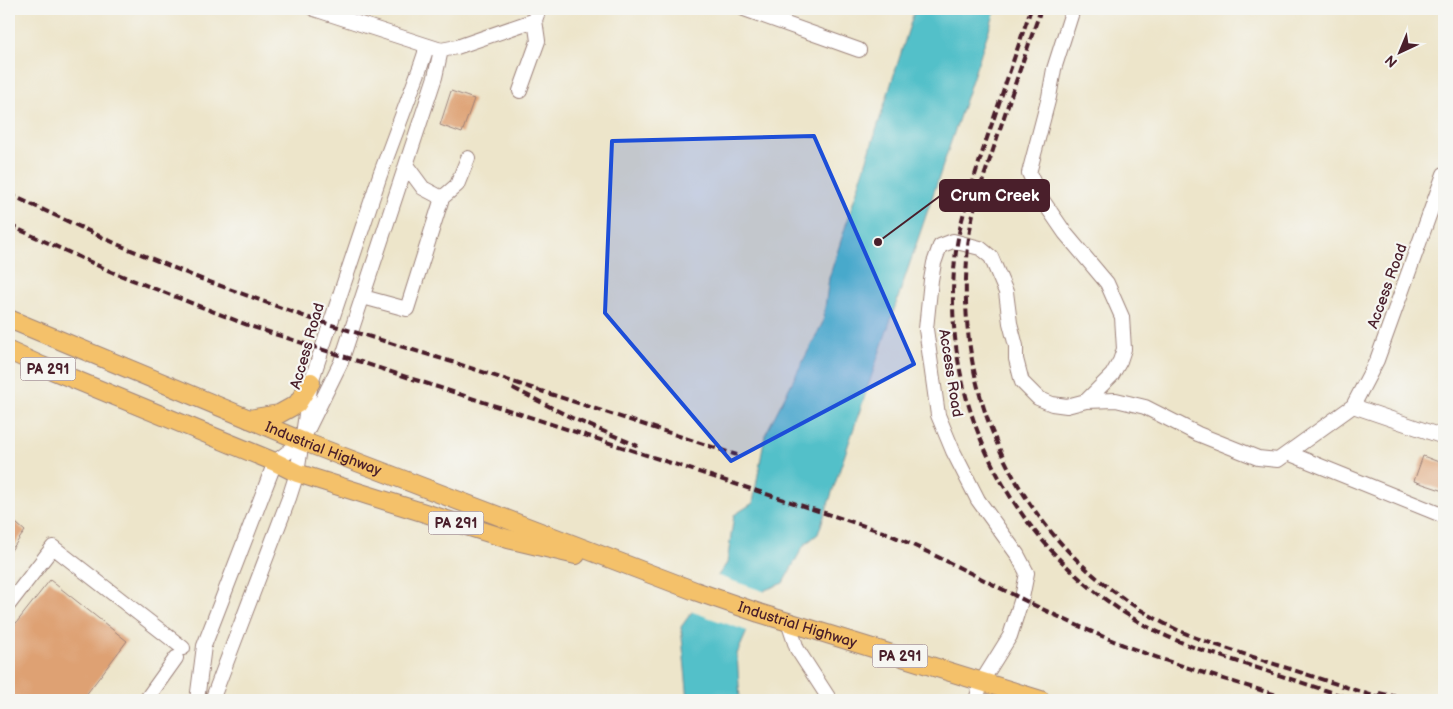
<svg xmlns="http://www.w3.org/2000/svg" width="1453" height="709" font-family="'Balsamiq Sans',sans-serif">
	<rect width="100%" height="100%" fill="#f6f6f2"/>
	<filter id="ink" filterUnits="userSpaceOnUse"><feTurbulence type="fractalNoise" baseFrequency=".02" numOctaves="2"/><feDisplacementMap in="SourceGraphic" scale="10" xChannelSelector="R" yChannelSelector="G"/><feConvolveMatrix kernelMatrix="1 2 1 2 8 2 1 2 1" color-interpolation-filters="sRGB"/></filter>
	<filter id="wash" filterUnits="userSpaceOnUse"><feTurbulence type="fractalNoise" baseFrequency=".0096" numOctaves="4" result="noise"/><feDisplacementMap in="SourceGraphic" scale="20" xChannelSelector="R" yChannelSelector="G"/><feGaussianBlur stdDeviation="1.12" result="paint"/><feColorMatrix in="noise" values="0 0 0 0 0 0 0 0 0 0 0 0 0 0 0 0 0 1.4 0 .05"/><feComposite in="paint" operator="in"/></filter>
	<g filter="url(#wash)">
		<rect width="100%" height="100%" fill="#ede5ca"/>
		<!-- water -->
		<path fill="#52c0c9" stroke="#4e707a" d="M915,9h81l-178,525 -14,11 -21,38 -18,7 -28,64 3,46h-52l-7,-73 46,-64 7,-48 19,-12 12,-68 58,-113 6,-44z"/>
		<!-- pier -->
		<path fill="#ede5ca" d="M715,575l51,17 -16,40 -60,-21z"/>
		<g id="blocks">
			<!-- building -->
			<path fill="#dea173" d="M451,91l23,8 -12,34 -22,-8z
				M1423,456l21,8v27l-30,-10z
				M9,517l16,14 -16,22z
				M50,580l77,61 -45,59h-73v-68z"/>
		</g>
	</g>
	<g filter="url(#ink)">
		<use href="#blocks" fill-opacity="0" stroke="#9c827a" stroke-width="1"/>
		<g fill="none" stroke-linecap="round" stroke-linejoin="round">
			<defs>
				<path id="minor" d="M314,9l127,41 16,-3 78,-27 4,-11
					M744,9l115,41
					M520,91l18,-50 -3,-21
					M406,165l17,23 19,10
					M363,297l44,12 35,-111 15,-13 11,-27
					M1086,401l30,-1 29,7 53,27 60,24 20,2 75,-54 24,-46 67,-186
					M1353,406l91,31
					M1288,453l156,63
					M9,604l44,-57 130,101
					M788,622l9,27 33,51
					M146,700l30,-42
					M197,700l7,-54 71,-184 27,-21 39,-79 94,-285 6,-27
					M212,700l77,-202 8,-25 14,-91 69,-207 41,-110 4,-12v-7
					M976,700l6,-19 28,-45 12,-38 5,-25 -10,-19 -39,-54 -25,-49 -15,-36 -12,-86 5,-49 3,-17 6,-17 13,-5 27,7 11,9 15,35 4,31 6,23v13l6,23 16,16 14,6 15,2 19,-5 26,-26 8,-14 4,-12 -2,-32 -15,-34 -42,-50 -24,-35 -12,-25 20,-76 5,-28 19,-60"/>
				<g id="major">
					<path id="s1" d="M9,319l293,122 393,150 64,22 282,87"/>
					<path d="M9,351l33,15 233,96 22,11 211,66 68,16"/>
					<path d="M249,419l30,-5 18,-10 14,-22"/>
				</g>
			</defs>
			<!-- minor casing -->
			<use href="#minor" stroke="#9c827a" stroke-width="16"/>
			<!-- major casing -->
			<use href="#major" stroke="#9c827a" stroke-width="20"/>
			<!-- minor -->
			<use href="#minor" stroke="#fff" stroke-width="14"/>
			<!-- major -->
			<use href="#major" stroke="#f4c16a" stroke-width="18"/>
			<!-- rail -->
			<path stroke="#4a1f2b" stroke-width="4" stroke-dasharray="8 4" stroke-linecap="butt" d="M1031,9c-15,43 -29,86 -44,129 -11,35 -24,70 -30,106 -22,148 47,293 174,373 20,13 43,23 65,31l159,52
				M1041,9c-16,46 -32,92 -47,138 -7,22 -16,44 -21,67 -5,22 -6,43 -7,65 -4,143 68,274 194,342 30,17 63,26 96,37 43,14 87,28 130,42
				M9,194l110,51 77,32 116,42 137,42 288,94
				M9,225l103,47 138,54 636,207c76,33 147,75 223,106 59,25 123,42 184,61
				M513,388l59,30 66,28
				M1379,693l34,7"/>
		</g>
	</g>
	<!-- marked area -->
	<path fill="#1d4ed8" fill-opacity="0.2" stroke="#1d4ed8" stroke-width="4" stroke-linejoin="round" d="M814,136l100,228 -183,97 -126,-148 7,-172z"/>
	<g text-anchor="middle" stroke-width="4.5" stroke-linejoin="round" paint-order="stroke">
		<!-- shield labels -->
		<g fill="#f6f6f2" stroke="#7e6067" stroke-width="1">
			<rect x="20.5" y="357.5" width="55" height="23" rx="4"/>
			<rect x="428.5" y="511.5" width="55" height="23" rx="4"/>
			<rect x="872.5" y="644.5" width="55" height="23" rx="4"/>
		</g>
		<g font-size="14" font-weight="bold" fill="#4a1f2b">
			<text x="48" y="374">PA 291</text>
			<text x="456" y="528">PA 291</text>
			<text x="900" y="661">PA 291</text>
		</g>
		<!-- street labels -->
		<g font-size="15" fill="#4a1f2b" stroke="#f6f6f2">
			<text transform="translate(1387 286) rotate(-70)" y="5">Access Road</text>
			<text transform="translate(307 346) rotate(-74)" y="5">Access Road</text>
			<text transform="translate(951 373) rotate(81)" y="5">Access Road</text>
			<text dy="5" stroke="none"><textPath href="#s1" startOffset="340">Industrial Highway</textPath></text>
			<text dy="5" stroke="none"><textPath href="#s1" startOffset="846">Industrial Highway</textPath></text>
		</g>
	</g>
	<!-- callouts -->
	<path fill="none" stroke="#4a1f2b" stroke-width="2" d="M878 242L940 196"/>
	<circle fill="#4a1f2b" stroke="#f6f6f2" stroke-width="2" cx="878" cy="242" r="5"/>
	<rect fill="#4a1f2b" stroke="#4a1f2b" stroke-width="2" x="940" y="180" width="109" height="31" rx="5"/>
	<g font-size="16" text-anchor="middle" font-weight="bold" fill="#fff">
		<text x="995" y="201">Crum Creek</text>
	</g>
	<!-- margin -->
	<rect width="1453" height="709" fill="none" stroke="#f6f6f2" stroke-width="30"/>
	<!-- north arrow -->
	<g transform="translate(1400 52) rotate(224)" stroke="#f6f6f2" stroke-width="4" paint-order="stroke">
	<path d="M0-4L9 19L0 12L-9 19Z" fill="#4a1f2b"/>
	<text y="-8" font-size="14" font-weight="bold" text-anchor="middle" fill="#4a1f2b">N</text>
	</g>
</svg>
